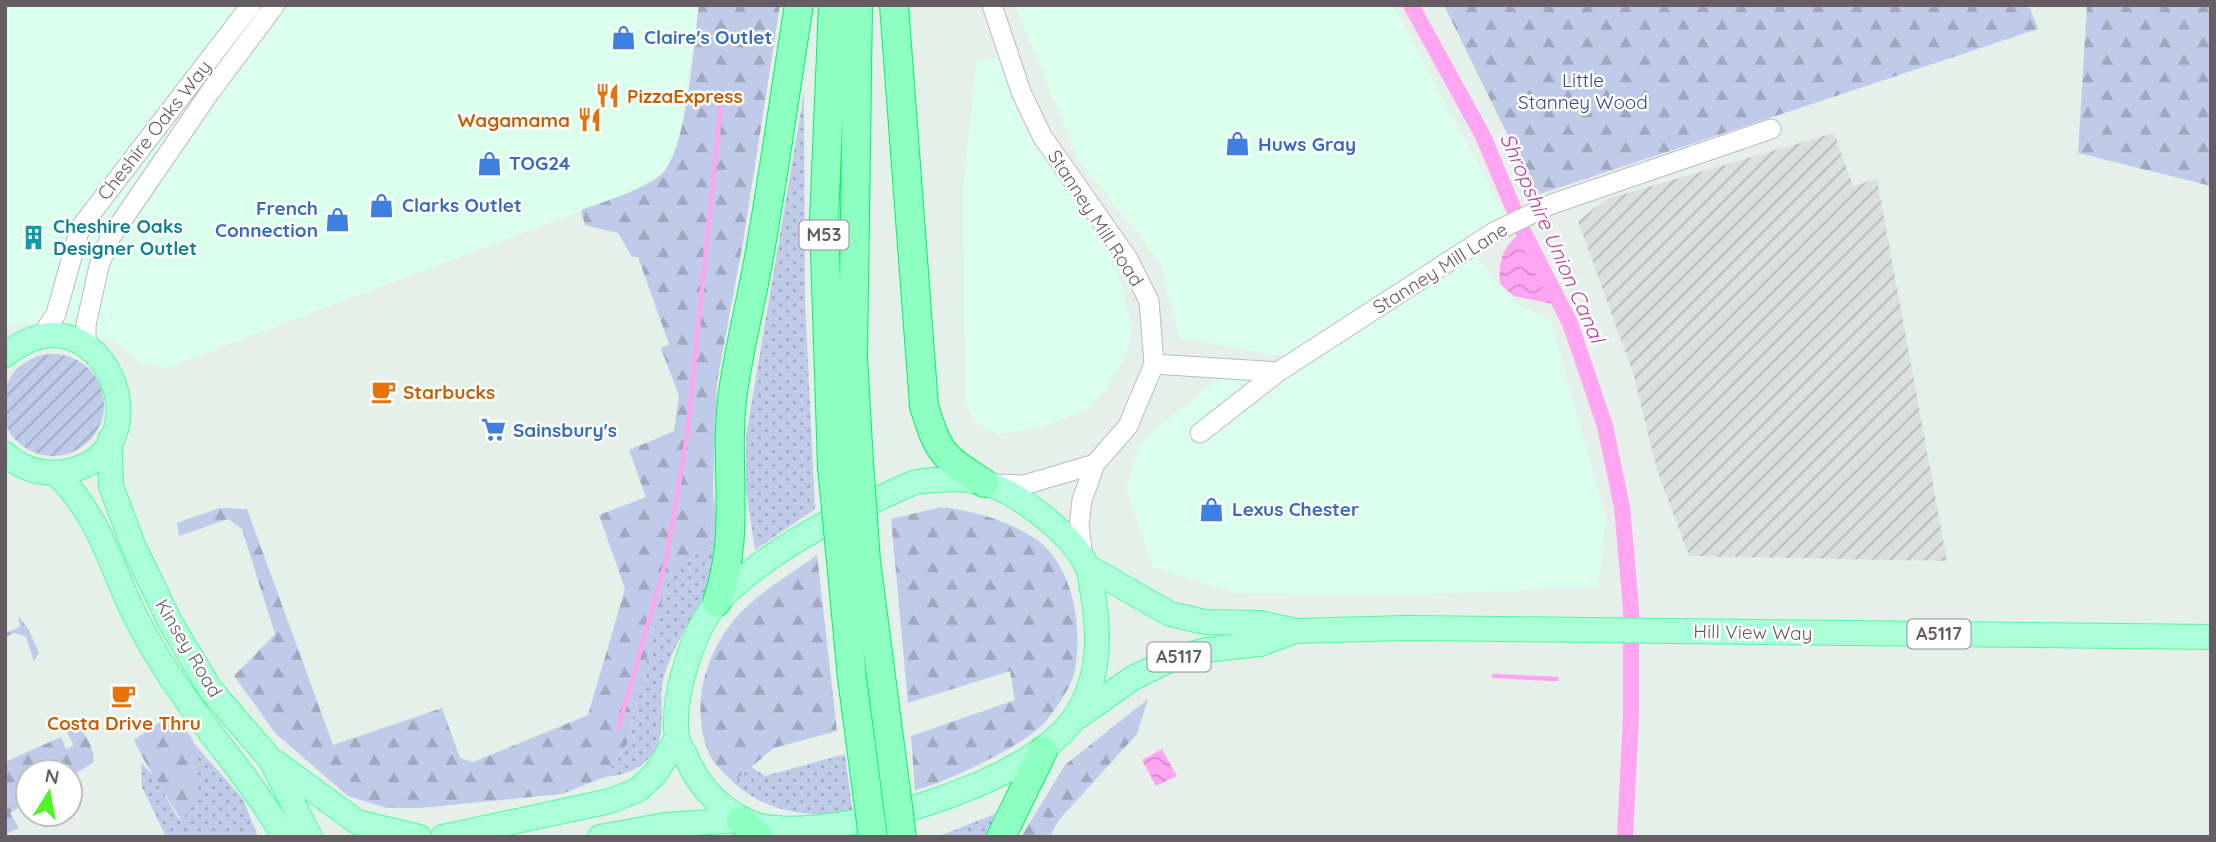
<svg xmlns="http://www.w3.org/2000/svg" width="2216" height="842" font-family="Quicksand,sans-serif">
	<defs>
		<pattern id="industrial-furrows" width="10" height="10" patternUnits="userSpaceOnUse" patternTransform="scale(1.75)"><rect width="10" height="10" fill="#d9e0dd"/><path d="M-1 1l2-2M0 10L10 0M9 11l2-2" fill="none" stroke="#b4b9b7"/></pattern>
		<pattern id="grass-dots" width="8" height="8" patternUnits="userSpaceOnUse" patternTransform="scale(1.75)"><rect width="8" height="8" fill="#c0cbe9"/><path d="M2 2h.1M6 6h.1" fill="none" stroke="#a0a8c0" stroke-width="1.8" stroke-linecap="round"/></pattern>
		<pattern id="forest-firs" width="22" height="20" patternUnits="userSpaceOnUse" patternTransform="scale(1.75)"><rect width="22" height="20" fill="#c0cbe9"/><path d="M5 1l3.5 6h-7zM16 11l3.5 6h-7z" fill="#a0a8c0"/></pattern>
		<pattern id="garden-furrows" width="10" height="10" patternUnits="userSpaceOnUse" patternTransform="scale(1.75)"><rect width="10" height="10" fill="#c0cbe9"/><path d="M-1 1l2-2M0 10L10 0M9 11l2-2" fill="none" stroke="#a0a8c0"/></pattern>
		<pattern id="water-waves" width="16" height="10" patternUnits="userSpaceOnUse" patternTransform="scale(1.75)"><rect width="16" height="10" fill="#ffa5f1"/><path d="M0 5q4-4 8 0t8 0" fill="none" stroke="#d28ac7"/></pattern>
	</defs>
	<rect width="100%" height="100%" fill="#e5f0ea"/>
	<!-- commercial -->
	<path fill="#daffec" d="M5,5h694l-20,135 -16,33 -37,21 -458,173 -27,-3 -27,-23 -45,-13 -22,-5 -42,3z
		M1015,5h378l112,210 -209,138 -24,2 -93,-18 -19,-75 -82,-103z
		M999,56l22,55 37,65 57,83 17,72 -7,25 -18,32 -21,22 -46,18 -41,6 -23,-10 -11,-22 -2,-213 14,-128z
		M1476,256l40,48 34,15 56,199 -8,69 -195,8 -168,-2 -82,-26 -27,-79 14,-46 81,-65h67l163,-109z"/>
	<!-- industrial -->
	<path fill="url(#industrial-furrows)" d="M1834,133l19,53 24,-7 70,382 -258,-5 -32,-86 -24,-97 -55,-152 29,-22z"/>
	<!-- grass -->
	<path fill="url(#grass-dots)" d="M804,93l1,207 10,209 -60,41 -9,-60v-54z
		M713,490c3,28 11,63 -1,90 -15,35 -40,63 -49,101 -5,22 4,49 -8,69 -11,19 -30,25 -50,27l22,-33 27,-116 17,-57 40,-26z
		M190,739l53,60 15,38h-92l-24,-50 -1,-24 14,14 24,43 14,-28z
		M845,754l8,60c-46,2 -85,0 -120,-32l18,-15 14,9z
		M995,814l-9,23h-49z"/>
	<!-- forest -->
	<path fill="url(#forest-firs)" d="M699,5h81l-37,237 -26,140 -6,163 -40,26 -17,57 -27,116 -22,33 -43,17 -142,14h-33l-39,-12 -72,-62 -42,-58 41,-42 -33,-105 -14,-10 -49,17 -2,-13 43,-15 27,1 86,236 109,-37 18,50 13,4 115,-47 37,-126 -26,-74 47,-18 -17,-47 45,-19 5,-35 -18,-48 8,-4 -31,-87h-6l-14,-24 -33,-8 -4,-15c20,-7 70,-23 83,-38 24,-30 29,-126 35,-167z
		M1444,5h574l12,3 8,21 -501,166z
		M2087,5h124v181l-133,-33z
		M941,507c32,4 62,12 90,29 42,24 52,90 44,134 -2,14 -19,39 -29,51 -17,22 -102,63 -131,69l-4,-54 104,-36 -5,-29 -102,32 -17,-184z
		M817,555l20,176 -63,17 -41,34c-7,-7 -17,-16 -22,-24 -23,-49 -6,-107 29,-145 21,-22 53,-40 77,-58z
		M18,616l11,14 10,23 -5,8 -8,-24 -11,-4 -10,4v-4l15,-6z
		M1148,699l-11,35 -79,87 -8,16h-29l44,-72z
		M173,713l20,27 3,53 -14,29c-16,-28 -35,-53 -48,-82z
		M69,722c15,6 25,25 25,40l-24,15v-5h-42v30l-18,11 9,15 -14,7v-73l56,-25 5,12 8,-4 -11,-20z"/>
	<!-- garden -->
	<path fill="url(#garden-furrows)" d="M2 405a51 51 0 1 1 102 0a51 51 0 1 1-102 0Z"/>
	<!-- water -->
	<path fill="url(#water-waves)" d="M1523,231l39,75 -48,-10 -14,-12c-2,-23 3,-39 23,-53z
		M1162,749l15,27 -21,10 -14,-26z"/>
	<g fill="none" stroke-linecap="round" stroke-linejoin="round">
		<!-- stream -->
		<path stroke="#ffa5f1" stroke-width="4.5" d="M1494,676l63,3
			M618,729l48,-168 21,-125 35,-341"/>
		<!-- canal -->
		<path stroke="#ffa5f1" stroke-width="16" d="M1411,5l72,131 40,95 47,92 35,103 17,81 9,101v108l-6,121"/>
		<defs>
			<path id="minor" d="M992,5l29,87 21,44 86,123 21,42 5,63 -26,62 -33,38 -13,36 -3,26 4,32
				M40,338l16,-24 24,-86 171,-223
				M86,345v-20l13,-59 11,-28 100,-146 65,-87
				M1154,364l124,8
				M1200,433l78,-61 216,-140 58,-28 219,-75
				M992,484l32,1 71,-21"/>
			<path id="major" d="M5,355c97,-78 167,99 59,117 -22,3 -42,-3 -59,-18
				M110,440l1,46 22,59 37,77 40,67 61,71 39,77
				M55,473c35,32 49,71 67,114 14,34 36,72 57,102 34,51 75,94 105,148
				M953,479c10,1 21,1 30,4 33,7 88,51 103,81 5,9 5,21 7,30 7,42 7,86 -18,123 -44,67 -238,125 -315,109 -33,-10 -59,-35 -73,-67 -3,-7 -9,-15 -10,-22 -6,-38 16,-109 42,-137 45,-45 101,-76 158,-101 13,-5 26,-13 40,-17 11,-2 24,-2 36,-3z
				M1088,567l82,47 35,8 55,1 36,8 111,-3 804,9
				M1079,716l54,-38 39,-19 34,-9 54,-6 35,-13
				M275,762l82,60 62,15
				M443,837l167,-36 28,-11 18,-17 21,-35
				M600,837l65,-12 73,-5"/>
			<path id="highway" d="M858,5l-5,352 6,106
				M894,5l30,401c15,48 18,50 60,77
				M832,466l-8,-245 9,-216
				M717,602c25,-70 6,-137 16,-210 7,-49 20,-97 28,-146 14,-80 25,-160 38,-241
				M741,821l18,16
				M1001,837l42,-86"/>
		</defs>
		<!-- minor casing -->
		<use href="#minor" stroke="#c1b9be" stroke-width="21"/>
		<!-- major casing -->
		<use href="#major" stroke="#54f99c" stroke-width="26"/>
		<!-- highway casing -->
		<use href="#highway" stroke="#00f463" stroke-width="30"/>
		<!-- minor -->
		<use href="#minor" stroke="#fff" stroke-width="19"/>
		<!-- major -->
		<use href="#major" stroke="#aaffd9" stroke-width="24"/>
		<!-- highway -->
		<use href="#highway" stroke="#8cffc1" stroke-width="28"/>
		<defs>
			<path id="highway-bridge" d="M859,463l7,98 36,276
				M832,466l20,212 21,159"/>
		</defs>
		<!-- highway-bridge casing -->
		<use href="#highway-bridge" stroke="#00f463" stroke-width="30" stroke-linecap="butt"/>
		<!-- highway-bridge -->
		<use href="#highway-bridge" stroke="#8cffc1" stroke-width="28"/>
	</g>
	<!-- icons -->
	<defs>
		<symbol id="shop-bare" viewBox="-9 -9 18 18"><path d="M-5-2.5h2.3a2.7 3.5 0 0 1 5.4 0H5L5.5 6h-11ZM-1.5-2.5h3a1.5 2.3 0 0 0-3 0Z" fill="#3f7fe0" stroke="#fff" stroke-width="2.5" paint-order="stroke"/></symbol>
		<symbol id="restaurant-bare" viewBox="-9 -9 18 18"><path d="M-5-6h1v4h1v-4h1v4h1v-4h1v5L-1.5 .5V6h-2V.5L-5-1ZM5-6V6H3V1.5H1.5Q1.5-4 5-6Z" fill="#e8710a" stroke="#fff" stroke-width="2.5" paint-order="stroke"/></symbol>
		<symbol id="building-bare" viewBox="-9 -9 18 18"><path d="M-4-6H4V6H1V3H-1V6H-4ZM-2.5-4.3h1.7v1.8h-1.7ZM.8-4.3h1.7v1.8H.8ZM-2.5-1h1.7V.8h-1.7ZM.8-1h1.7V.8H.8Z" fill="#0f9aa8" stroke="#fff" stroke-width="2.5" paint-order="stroke"/></symbol>
		<symbol id="cafe-bare" viewBox="-9 -9 18 18"><path d="M-5.5-4.5H6V0H3Q3 3.5 0 3.5H-2.5Q-5.5 3.5-5.5 0ZM3-3.2v2h1.7v-2ZM-6 4.5H4V6H-6Z" fill="#e8710a" stroke="#fff" stroke-width="2.5" paint-order="stroke"/></symbol>
		<symbol id="supermarket-bare" viewBox="-9 -9 18 18"><path d="M-6-5.5h2.5l.6 2H6L4.5 2H-2.5L-4.4-4H-6ZM-1.5 3.2a1.3 1.3 0 1 0 .1 0ZM3 3.2a1.3 1.3 0 1 0 .1 0Z" fill="#3f7fe0" stroke="#fff" stroke-width="2.5" paint-order="stroke"/></symbol>
	</defs>
	<g fill-rule="evenodd">
		<use href="#shop-bare" x="606" y="20" width="35" height="35"/>
		<use href="#restaurant-bare" x="590" y="78" width="35" height="35"/>
		<use href="#restaurant-bare" x="572" y="102" width="35" height="35"/>
		<use href="#shop-bare" x="1220" y="126" width="35" height="35"/>
		<use href="#shop-bare" x="472" y="146" width="35" height="35"/>
		<use href="#shop-bare" x="364" y="188" width="35" height="35"/>
		<use href="#shop-bare" x="320" y="202" width="35" height="35"/>
		<use href="#building-bare" x="16" y="220" width="35" height="35"/>
		<use href="#cafe-bare" x="366" y="374" width="35" height="35"/>
		<use href="#supermarket-bare" x="476" y="412" width="35" height="35"/>
		<use href="#shop-bare" x="1194" y="492" width="35" height="35"/>
		<use href="#cafe-bare" x="106" y="678" width="35" height="35"/>
	</g>
	<g text-anchor="middle" stroke-width="5" stroke-linejoin="round" paint-order="stroke">
		<!-- shield labels -->
		<g fill="#fff" stroke="#948d92" stroke-width="2">
			<rect x="799.5" y="220.5" width="49" height="29" rx="5"/>
			<rect x="1907.5" y="619.5" width="63" height="29" rx="5"/>
			<rect x="1147.5" y="642.5" width="63" height="29" rx="5"/>
		</g>
		<g font-size="18" font-weight="bold" fill="#665c63">
			<text x="824" y="241">M53</text>
			<text x="1939" y="640">A5117</text>
			<text x="1179" y="663">A5117</text>
		</g>
		<!-- shop labels -->
		<g font-size="19" font-weight="bold" fill="#366cbe" stroke="#fff" text-anchor="start">
			<text x="644" y="44">Claire's Outlet</text>
			<text x="1258" y="151">Huws Gray</text>
			<text x="509" y="170">TOG24</text>
			<text x="402" y="212">Clarks Outlet</text>
			<text x="318" y="215" text-anchor="end">French<tspan x="318" dy="22">Connection</tspan></text>
			<text x="513" y="437">Sainsbury's</text>
			<text x="1232" y="516">Lexus Chester</text>
		</g>
		<!-- park labels -->
		<g font-size="19" fill="#32488f" stroke="#fff">
			<text x="1583" y="87">Little<tspan x="1583" dy="22">Stanney Wood</tspan></text>
		</g>
		<!-- food labels -->
		<g font-size="19" font-weight="bold" fill="#c56008" stroke="#fff" text-anchor="start">
			<text x="627" y="103">PizzaExpress</text>
			<text x="570" y="127" text-anchor="end">Wagamama</text>
			<text x="403" y="399">Starbucks</text>
			<text x="124" y="730" text-anchor="middle">Costa Drive Thru</text>
		</g>
		<!-- street labels -->
		<g font-size="19" fill="#665c63" stroke="#fff">
			<text transform="translate(154 130) rotate(-52)" y="7">Cheshire Oaks Way</text>
			<text transform="translate(1096 218) rotate(57)" y="7">Stanney Mill Road</text>
			<text transform="translate(1440 268) rotate(-32)" y="7">Stanney Mill Lane</text>
			<text transform="translate(1753 632) rotate(1)" y="7">Hill View Way</text>
			<text transform="translate(189 648) rotate(59)" y="7">Kinsey Road</text>
		</g>
		<!-- culture labels -->
		<g font-size="19" font-weight="bold" fill="#0d838f" stroke="#fff" text-anchor="start">
			<text x="53" y="233">Cheshire Oaks<tspan x="53" dy="22">Designer Outlet</tspan></text>
		</g>
		<!-- water labels -->
		<g font-size="21" font-style="italic" fill="#c13ea2" stroke="#fff">
			<text transform="translate(1552 238) rotate(66)" y="7">Shropshire Union Canal</text>
		</g>
	</g>
	<!-- border -->
	<rect width="2216" height="842" fill="none" stroke="#665c63" stroke-width="14"/>
	<!-- north arrow -->
	<g transform="translate(49 793) rotate(11)"><circle r="33" fill="#ffffff" stroke="#c2bec1" stroke-width="2"/>
	<path d="M0-5L12 26L0 18L-12 26Z" fill="#51f327"/>
	<text y="-10" font-size="19" font-weight="bold" text-anchor="middle" fill="#665c63">N</text>
	</g>
</svg>
